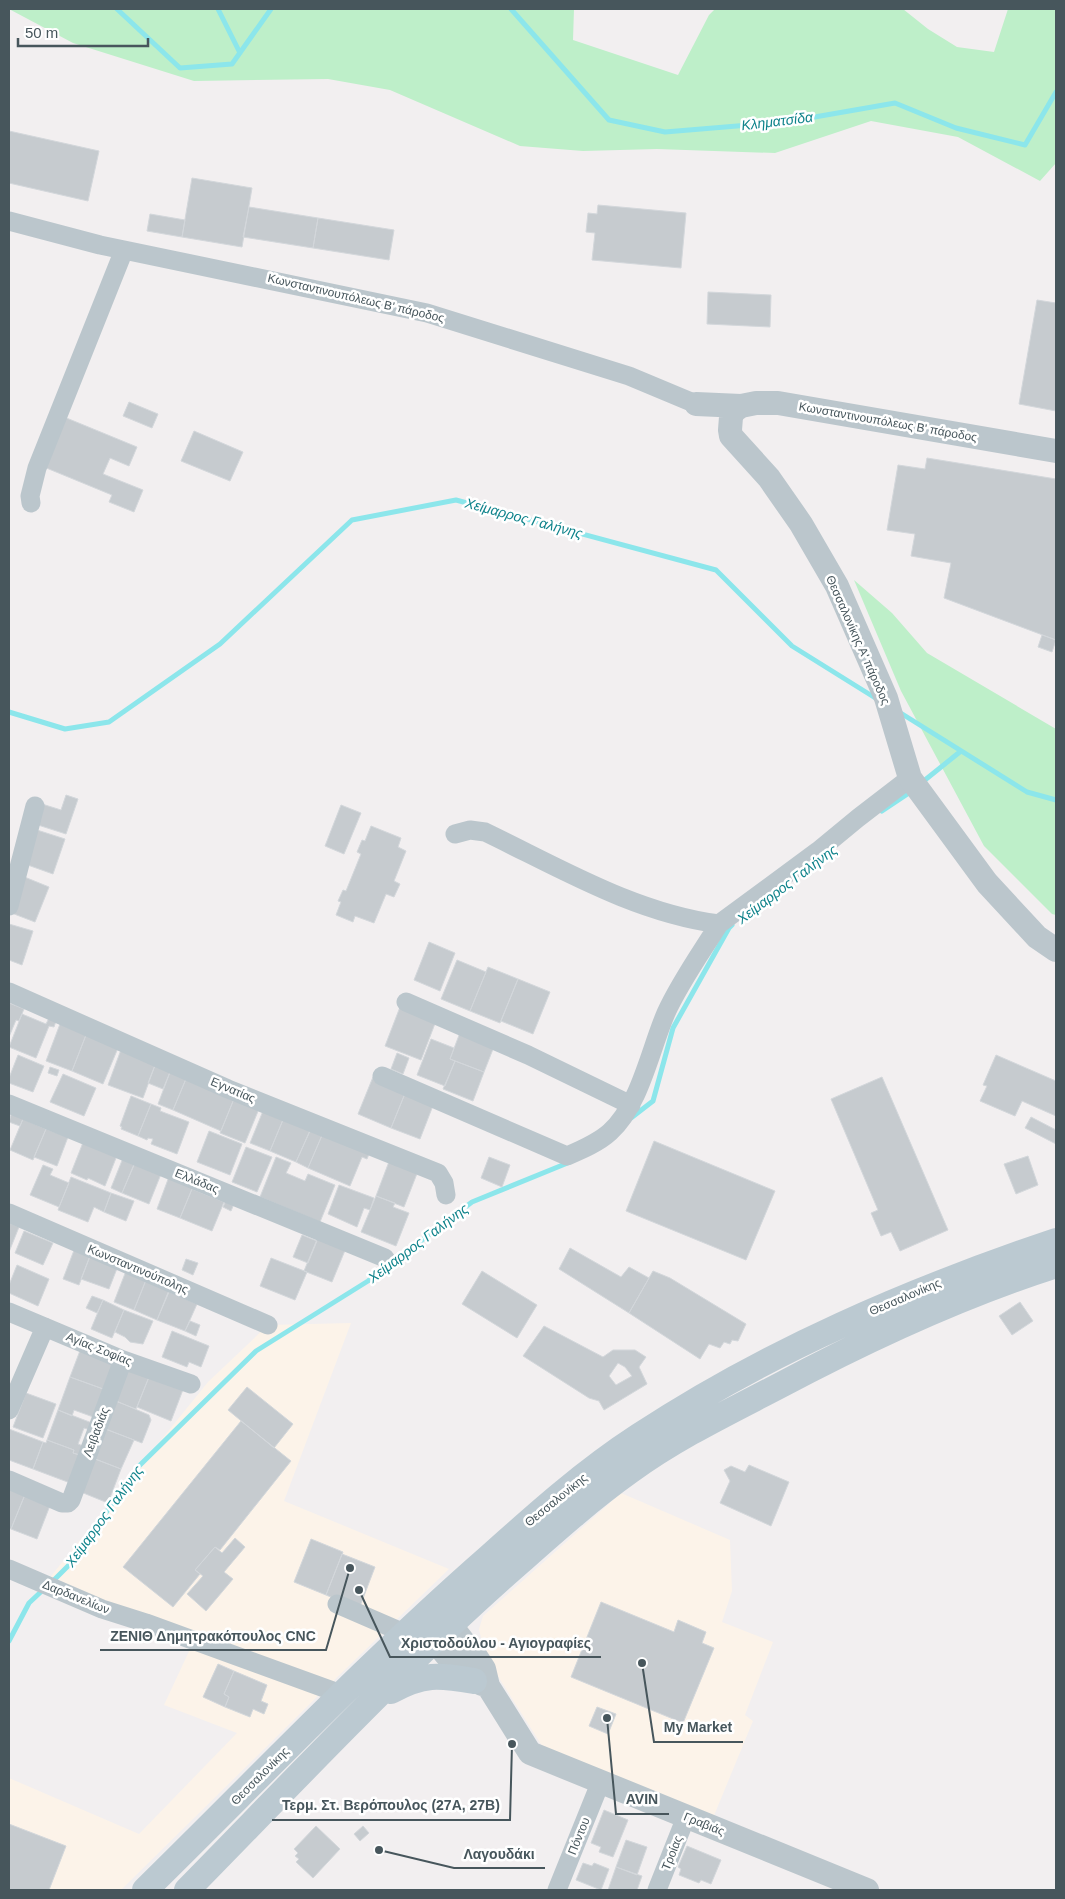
<svg xmlns="http://www.w3.org/2000/svg" width="1065" height="1899" font-family="Arial,sans-serif">
	<rect width="100%" height="100%" fill="#f2eff0"/>
	<!-- commercial -->
	<path fill="#fcf3e9" d="M351,1323l-67,178 165,68 -121,117 -207,204h-112v-112l130,56 98,-101 -73,-28 27,-58 -148,-61 165,-204 60,-57z
		M621,1493l109,47 2,51 -10,31 51,20 -28,73 8,6 -40,97 -167,-66 -61,-96 -6,-27 4,-13z"/>
	<!-- green -->
	<path fill="#beefc9" d="M9,9h565l-1,31 105,35 31,-60 6,-6h188l25,20 29,18 37,5 14,-43h48v154l-16,18 -82,-44 -87,-16 -96,32 -118,-4 -74,2 -63,-5 -130,-56 -62,-11 -134,2 -121,-38z
		M854,580l38,33 35,40 129,76v186l-4,-1 -68,-68 -83,-155z"/>
	<g fill="none" stroke-linecap="round" stroke-linejoin="round">
		<!-- stream -->
		<path stroke="#8ce6eb" stroke-width="5" d="M117,9l63,59 52,-4 39,-55
			M218,9l22,44
			M511,9l98,111 56,12 121,-10 109,-19 61,25 69,17 31,-53
			M9,712l56,17 44,-7 111,-78 132,-124 104,-20 260,70 76,76 85,53
			M899,712l128,80 29,8
			M920,784l41,-33
			M882,811l30,-20
			M631,1118l22,-17 20,-73 56,-100 3,-3
			M51,1583l17,-17 71,-100 117,-115 112,-70 104,-79 98,-40
			M9,1641l20,-38 16,-15"/>
	</g>
	<!-- building -->
	<path fill="#c6cbcf" stroke="#d3d7db" fill-rule="evenodd" d="M9,131l90,20 -11,50 -79,-18z
		M192,178l60,10 -10,59 -60,-10z
		M598,205l88,8 -5,55 -89,-8 3,-27 -9,-1 2,-19 9,1z
		M249,207l69,11 -5,30 -70,-11z
		M150,214l35,6 -3,17 -35,-6z
		M318,218l76,12 -5,30 -76,-12z
		M708,292l63,3 -1,32 -63,-3z
		M1037,300l19,3v108l-37,-7z
		M129,402l29,12 -6,14 -29,-12z
		M64,417l73,30 -8,19 -19,-8 -7,16 40,16 -9,22 -25,-10 3,-7 -68,-28z
		M194,431l49,21 -13,29 -49,-20z
		M927,458l129,21v161l-112,-42 7,-35 -40,-7 4,-22 -28,-4 11,-65 27,4z
		M1042,635l14,5 -4,12 -14,-5z
		M66,795l12,4 -12,35 -31,-10 7,-20 19,6z
		M341,805l20,8 -17,41 -19,-8z
		M371,826l30,12 -3,9 8,4 -12,30 6,3 -6,13 -8,-3 -12,29 -19,-7 -2,6 -17,-7 5,-13 -3,-1 5,-11 3,1 15,-37 -4,-2 5,-12 3,1z
		M37,830l28,9 -12,35 -28,-10z
		M22,876l27,11 -14,35 -26,-10z
		M9,924l24,7 -11,34 -13,-5z
		M429,942l26,11 -15,38 -26,-11z
		M457,960l29,12 -16,39 -29,-12z
		M488,967l30,12 -18,44 -30,-12z
		M518,979l32,13 -17,42 -32,-13z
		M9,1003l15,6 -5,12 -3,-1 -7,17z
		M400,1007l36,14 -15,39 -36,-14z
		M22,1014l24,10 3,-6 7,3 -2,6 -5,-1 -13,32 -27,-11z
		M60,1024l26,11 -14,36 -26,-10z
		M461,1030l34,14 -11,28 -34,-13z
		M86,1035l32,13 -15,36 -31,-13z
		M431,1039l23,9 -4,11 5,2 -10,25 -28,-11z
		M122,1047l35,13 -14,38 -35,-13z
		M397,1053l12,5 -6,16 -12,-5z
		M18,1055l26,11 -11,26 -24,-9v-5z
		M996,1055l60,26v35l-34,-15 -7,15 -35,-15 7,-15 -4,-1z
		M157,1060l15,7 -9,22 -15,-6z
		M455,1061l29,11 -11,29 -30,-12z
		M50,1067l9,3 -2,6 -9,-3z
		M172,1067l16,7 -15,36 -15,-6z
		M63,1074l33,14 -12,28 -34,-14z
		M188,1074l48,20 -15,37 -48,-21z
		M373,1077l33,14 -15,37 -33,-14z
		M882,1077l66,153 -48,21 -9,-19 -10,4 -10,-23 7,-3 -47,-111z
		M406,1091l28,12 -14,36 -29,-11z
		M236,1094l25,10 -16,39 -25,-10z
		M131,1096l20,8 -13,32 -17,-7 1,-2 -2,-1z
		M151,1104l10,4 -1,3 29,11 -12,32 -26,-10 2,-5 -5,-1 -1,2 -9,-4z
		M265,1106l20,9 -15,36 -20,-8z
		M13,1108l12,6 -5,12 -11,-4z
		M285,1115l25,16 -14,31 -26,-11z
		M1031,1117l25,13v14l-31,-16z
		M23,1119l23,10 -13,31 -23,-10z
		M311,1128l12,5 -15,35 -12,-6z
		M46,1129l22,8 -11,29 -23,-9z
		M209,1131l33,13 -12,31 -33,-13z
		M323,1133l48,16 -4,10 -5,-2 -12,29 -42,-18z
		M84,1140l30,14 2,4 -11,28 -17,-8 -1,2 -16,-7z
		M654,1141l121,50 -29,69 -120,-49z
		M246,1147l26,10 -15,35 -25,-10z
		M125,1153l12,4 -15,36 -11,-5z
		M1028,1156l10,29 -22,9 -12,-30z
		M276,1157l15,6 -5,10 19,8 3,-7 27,11 -15,37 -60,-25z
		M489,1157l21,8 -8,22 -21,-9z
		M390,1159l28,12 -14,36 -28,-11z
		M135,1163l26,11 -12,30 -27,-11z
		M43,1165l10,4 -3,6 19,8 -10,24 -29,-12z
		M170,1174l24,10 -14,34 -23,-9z
		M71,1177l40,16 -7,19 -10,-5 -6,15 -30,-12z
		M339,1185l35,13 -4,12 -6,-2 -7,19 -29,-13z
		M192,1189l32,13 -12,29 -32,-13z
		M111,1193l23,8 -8,20 -22,-9z
		M228,1196l8,3 -5,12 -8,-4z
		M376,1196l19,7 -2,4 16,6 -13,33 -35,-14z
		M9,1223l10,4 -10,25z
		M24,1231l29,12 -10,22 -28,-12z
		M302,1235l15,6 -9,22 -15,-6z
		M318,1237l28,11 -14,34 -28,-11z
		M76,1245l16,6 -13,34 -16,-6z
		M570,1248l51,29 8,-10 20,11 -20,35 -70,-44z
		M90,1256l28,10 -9,23 -28,-10z
		M271,1258l36,14 -12,28 -35,-14z
		M186,1259l12,4 -5,12 -11,-5z
		M17,1265l32,14 -11,27 -29,-13v-8z
		M126,1271l20,9 -12,30 -20,-8z
		M482,1271l55,34 -20,33 -55,-34z
		M653,1271l17,7 76,46 -8,17 -6,-1 -2,4 -6,-2 -4,6 -11,-4 -9,15 -71,-46z
		M146,1280l25,5 -14,35 -23,-10z
		M169,1292l28,12 -12,27 -28,-11z
		M92,1296l11,4 -6,13 -11,-5z
		M103,1300l21,10 -12,28 -21,-9z
		M1020,1302l13,19 -21,14 -13,-19z
		M124,1310l29,11 -10,23 -13,-2 -5,-5 -10,-5z
		M190,1321l10,4 -4,11 -11,-5z
		M544,1326l59,31 10,-7h22l11,7 -7,10 8,17 -43,26 -5,-9 -10,-3 -66,-42zM618,1363l7,4 7,9 -16,9 -7,-9z
		M172,1331l37,15 -8,21 -12,-5 -2,5 -25,-10z
		M81,1348l36,14 -11,28 -36,-13z
		M124,1366l25,11 -13,32 -26,-10z
		M70,1377l36,13 -10,28 -22,-8 -2,6 -14,-6z
		M149,1377l35,10 -13,34 -34,-14z
		M247,1387l46,37 -19,24 -46,-38z
		M26,1393l30,11 -13,34 -30,-11z
		M114,1400l35,15 2,5 -9,23 -39,-15z
		M58,1410l34,13 -2,7 -6,-2 -6,16 8,3 -3,9 -10,-3 1,-3 -27,-10z
		M241,1421l50,40 -71,89 -5,-3 -20,23 5,4 -27,33 -50,-40z
		M100,1427l34,13 -13,29 -31,-12z
		M9,1429l34,13 -10,27 -24,-9z
		M47,1440l27,10 -1,3 10,3 -10,28 -40,-15 10,-27 3,1z
		M90,1457l31,12 -13,34 -32,-13z
		M749,1465l40,17 -18,44 -51,-23 10,-22 -6,-11 7,-4 14,6z
		M9,1485l17,7 -15,37 -2,-1z
		M26,1492l25,11 -14,36 -26,-10z
		M235,1538l10,9 -21,25 9,7 -27,32 -19,-17 16,-18 -8,-6 20,-23 7,6z
		M311,1539l32,13 -17,43 -32,-13z
		M342,1554l33,13 -16,42 -33,-14z
		M601,1602l73,30 4,-12 28,12 -4,11 12,5 -31,75 -112,-46z
		M218,1664l16,7 -10,23 5,3 -4,10 -22,-10z
		M234,1671l33,14 -6,16 7,3 -4,10 -11,-5 -3,8 -25,-10 4,-10 -5,-3z
		M597,1707l19,7 -8,20 -19,-8z
		M604,1810l24,10 -15,37 -14,-5 2,-5 -10,-4z
		M9,1824l57,22 -17,44h-36l-4,-1z
		M316,1826l24,23 -27,29 -17,-16 3,-3 -4,-3 3,-3 -4,-4z
		M363,1826l6,7 -9,8 -6,-7z
		M626,1840l21,7 -10,28 -21,-8z
		M687,1846l34,14 -10,24 -10,-4 -2,3 -20,-8 2,-6 -3,-2z
		M583,1863l9,3 2,-3 15,6 -8,21 -25,-10z
		M616,1867l26,9 -5,14h-29z"/>
	<g fill="none" stroke-linecap="round" stroke-linejoin="round">
		<!-- minor -->
		<path stroke="#bbc6cc" stroke-width="19" d="M9,221l91,24 327,68 202,63 67,28
			M31,503l-1,-7 7,-28 87,-218
			M455,834l15,-4 15,2c75,36 150,81 234,92l99,-73 40,-33 52,-40
			M9,906l26,-100
			M9,992l219,97 210,84 6,10 2,12
			M406,1002l122,53 103,50
			M382,1076l185,80c14,-6 31,-13 43,-24 30,-27 40,-82 56,-119 14,-31 35,-60 53,-89
			M9,1104l376,154
			M9,1213l259,112
			M9,1312l114,48 68,24
			M9,1410l36,-83
			M9,1480l53,23h6l3,-3 52,-140
			M9,1569l93,40 44,14 195,71
			M337,1604l67,29
			M557,1890l44,-109
			M657,1890l29,-73"/>
		<!-- tertiary -->
		<path stroke="#bbc6cc" stroke-width="24" d="M696,404l45,2
			M1056,451l-278,-48h-22l-15,3 -7,5 -3,6 -1,13 1,6 38,42 32,46 36,62 49,112 24,80 77,105 50,54 19,13
			M439,1610l27,35 7,7 11,17 4,17 42,67 337,137
			M423,1625c17,21 33,48 59,59"/>
		<!-- secondary -->
		<path stroke="#bbc9d1" stroke-width="26" d="M391,1691c32,-18 48,-16 83,-10
			M145,1890c114,-112 224,-228 344,-333 48,-43 96,-86 150,-121 129,-85 272,-146 417,-195
			M187,1890c109,-111 216,-226 334,-329 35,-31 71,-63 109,-90 45,-33 97,-58 147,-84 90,-48 182,-91 279,-122"/>
	</g>
	<g text-anchor="middle" stroke-width="5" stroke-linejoin="round" paint-order="stroke">
		<!-- street labels -->
		<g font-size="12" fill="#47565c" stroke="#fff">
			<text transform="translate(356 298) rotate(13)" y="4">Κωνσταντινουπόλεως Β' πάροδος</text>
			<text transform="translate(888 422) rotate(10)" y="4">Κωνσταντινουπόλεως Β' πάροδος</text>
			<text transform="translate(858 640) rotate(66)" y="4">Θεσσαλονίκης Α' πάροδος</text>
			<text transform="translate(233 1090) rotate(23)" y="4">Εγνατίας</text>
			<text transform="translate(197 1181) rotate(22)" y="4">Ελλάδας</text>
			<text transform="translate(138 1269) rotate(23)" y="4">Κωνσταντινούπολης</text>
			<text transform="translate(905 1297) rotate(-23)" y="4">Θεσσαλονίκης</text>
			<text transform="translate(99 1349) rotate(22)" y="4">Αγίας Σοφίας</text>
			<text transform="translate(96 1432) rotate(-69)" y="4">Λειβαδιάς</text>
			<text transform="translate(556 1500) rotate(-39)" y="4">Θεσσαλονίκης</text>
			<text transform="translate(76 1597) rotate(22)" y="4">Δαρδανελίων</text>
			<text transform="translate(260 1776) rotate(-45)" y="4">Θεσσαλονίκης</text>
			<text transform="translate(704 1824) rotate(22)" y="4">Γραβιάς</text>
			<text transform="translate(579 1836) rotate(-68)" y="4">Πόντου</text>
			<text transform="translate(672 1853) rotate(-68)" y="4">Τροίας</text>
		</g>
		<!-- water labels -->
		<g font-size="14" font-style="italic" fill="#0f838b" stroke="#fff">
			<text transform="translate(777 121) rotate(-7)" y="5">Κληματσίδα</text>
			<text transform="translate(524 518) rotate(15)" y="5">Χείμαρρος Γαλήνης</text>
			<text transform="translate(787 884) rotate(-37)" y="5">Χείμαρρος Γαλήνης</text>
			<text transform="translate(418 1243) rotate(-37)" y="5">Χείμαρρος Γαλήνης</text>
			<text transform="translate(104 1516) rotate(-54)" y="5">Χείμαρρος Γαλήνης</text>
		</g>
	</g>
	<!-- callouts -->
	<path fill="none" stroke="#47565c" stroke-width="2" d="M350 1568L326 1650H100M359 1590L390 1657H601M642 1663L654 1742H743M607 1718L616 1814H669M512 1744L510 1820H272M379 1850L454 1868H545"/>
	<g fill="#47565c" stroke="#fff" stroke-width="2">
		<circle cx="350" cy="1568" r="5"/>
		<circle cx="359" cy="1590" r="5"/>
		<circle cx="642" cy="1663" r="5"/>
		<circle cx="607" cy="1718" r="5"/>
		<circle cx="512" cy="1744" r="5"/>
		<circle cx="379" cy="1850" r="5"/>
	</g>
	<g font-size="14" text-anchor="middle" font-weight="bold" fill="#47565c" stroke="#fff" stroke-width="5" stroke-linejoin="round" paint-order="stroke">
		<text x="213" y="1641">ΖΕΝΙΘ Δημητρακόπουλος CNC</text>
		<text x="496" y="1648">Χριστοδούλου - Αγιογραφίες</text>
		<text x="698" y="1732">My Market</text>
		<text x="642" y="1804">AVIN</text>
		<text x="391" y="1810">Τερμ. Στ. Βερόπουλος (27Α, 27Β)</text>
		<text x="499" y="1859">Λαγουδάκι</text>
	</g>
	<!-- border -->
	<rect width="1065" height="1899" fill="none" stroke="#47565c" stroke-width="20"/>
	<!-- scale -->
	<path d="M18 38v8h130v-8" fill="none" stroke="#47565c" stroke-width="2.5"/>
	<text x="25" y="38" font-size="15" fill="#47565c" stroke="#ffffff" stroke-width="4" paint-order="stroke">50 m</text>
</svg>
